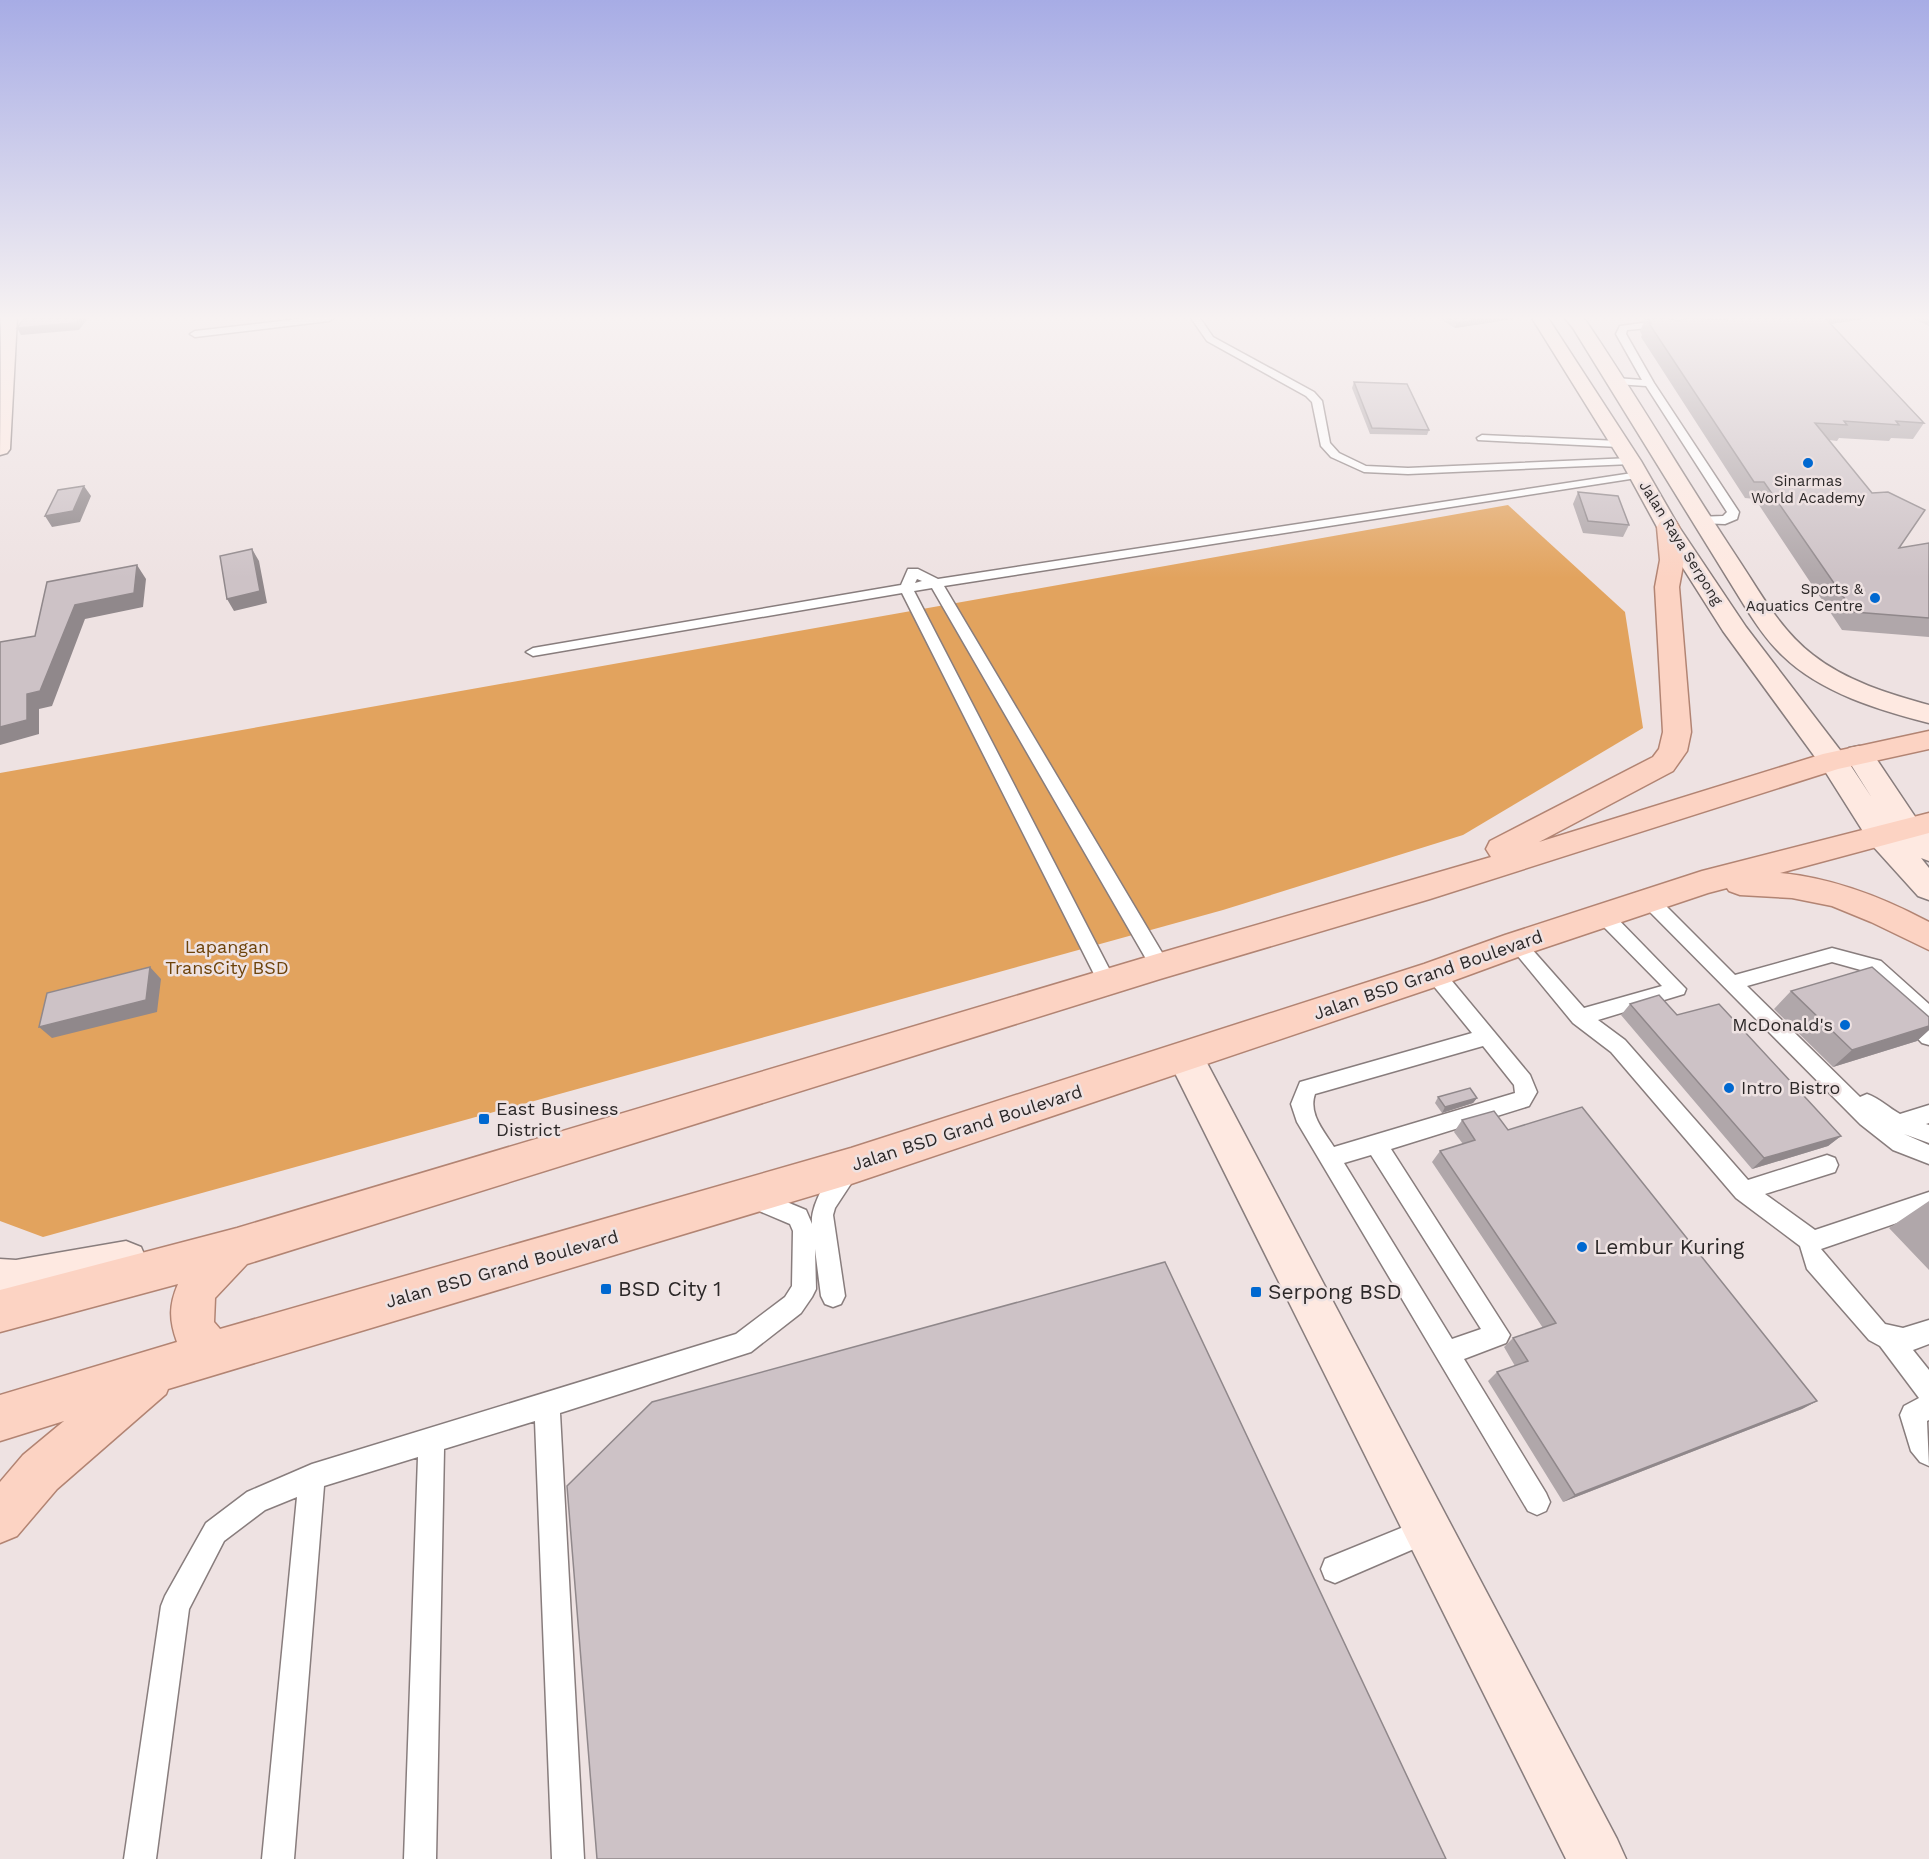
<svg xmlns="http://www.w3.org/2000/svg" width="1929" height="1859" font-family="'Work Sans',sans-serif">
	<rect width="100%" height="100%" fill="#eee2e2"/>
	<!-- green -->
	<path fill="#e2a35e" d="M1508,505l117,107 18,116 -180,107 -240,75 -1180,327 -43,-16v-448z"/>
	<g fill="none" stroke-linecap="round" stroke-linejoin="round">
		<defs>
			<path id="lane" d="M307,318h27l-5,3 -134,16 -5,-3 5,-3z
				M1191,318h9l13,19 101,55 8,9 8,42 9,10 27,13 42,2 223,-10 6,3 -6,3 -223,10 -44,-2 -33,-15 -10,-11 -9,-44 -6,-6 -99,-55z
				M1649,322l22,7 -5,3 -17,-4 -22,2 -1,4 28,49 85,129 -2,7 -12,5 -28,-1v-6l26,-1 4,-4 -81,-126 -30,-2 -5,-3 5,-3 26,2 -26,-46 4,-8z
				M1482,435l137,6 5,3 -5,3 -141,-7 -1,-2z
				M1639,472l6,3 -2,2 -699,109 223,375 2,5 -2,5 -7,2 -7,-2 -221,-383 -18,3 202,391 -2,5 -7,2 -7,-2 -2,-5 -196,-389 -369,63 -7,-4 7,-4 368,-63 7,-16h10l20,10zM917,579l5,2 -7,2z
				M1649,894l6,1 80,80 97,-27 49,13 48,43v19l-4,-2 4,4v20l-7,-2 -25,-26 3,-6h11l-43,-39 -36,-10 -85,24 113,111 7,-3c12,4 22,14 33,20l29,-9v18l-3,1 3,1v18l-25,-9 25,11v19l-36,-14 -33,-26 -217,-219 -3,-5 3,-5z
				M1603,908l6,2 77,79 -2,5 -86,26 27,20 123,140 79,-25 8,3 3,7 -3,7 -70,22 50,36 114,-38v20l-108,37 64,75 18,4 26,-8v24l-16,6 16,20v50l-2,1 2,45 -9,-4 -9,-11 -11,-36 4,-9 15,-8 -39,-52 -11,-6 -62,-71 -7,-23 -64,-48 -125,-146 -38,-29 -65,-79 3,-5 6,-2 6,2 61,69 78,-22 -65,-66 -3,-5 3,-5z
				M1435,967l7,2 88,106 7,17 -8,14 -138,43 119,186 -4,8 -42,16 82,134 4,9 -4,9 -9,4 -9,-4 -231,-389 -6,-18 9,-22 172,-49 -44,-54 -2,-5 2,-5zM1483,1046l31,39 1,8 -181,54c-10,-16 -26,-33 -19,-53zM1371,1155l110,174 -29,10 -108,-176z
				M849,1160l8,3 3,7 -25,38 -2,7 12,81 -4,8 -8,3 -8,-3 -4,-8 -6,-47 1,40 -4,8 -11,16 -50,39 -191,61 24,446h-32l-17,-438 -91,28 -8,410h-32l14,-402 -94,29 -30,373h-32l35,-362 -32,13 -41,31 -35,68 -33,250h-32l37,-253 4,-10 41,-73 41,-31 65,-28 424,-130 49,-37 7,-11 1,-55 -3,-7 -45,-19 -3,-7 3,-7 8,-3 53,22 6,14c-2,-19 19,-57 37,-64z
				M1428,1517l9,4 4,9 -4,9 -102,44 -10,-4 -4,-10 4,-10z"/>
			<path id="secondary" d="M1,318h16l-7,131 -3,4 -7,2z
				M1532,318h16l93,143 38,66 67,100 97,127 29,44 -27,-43 4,-7 10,-2 10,2 49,73 11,11v29l-8,-3 8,10v32l-11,-4 -47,-52 -48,-76 -100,-137 -66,-104 -36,-66z
				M1565,318h17l4,3c53,78 100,160 152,238 22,33 42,71 75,96 33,26 76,39 116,50v18c-50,-13 -108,-30 -146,-67 -16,-15 -28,-33 -39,-51l-171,-277z
				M1185,1042l13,4 419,793 9,20h-60l-399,-802 5,-11z
				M126,1241l15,6 6,14 -6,14 -15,6 -110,19 -16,-1v-40l16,1z"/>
			<path id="primary" d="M1668,520l8,2 3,5 5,33 -5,27 12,145 -4,19 -14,20 -134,71 284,-88 106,-23v18l-91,20 -408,130 -270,80 -913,285 -32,34 -1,24 6,7 631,-181 573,-184 81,-29 197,-64 227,-58v20l-149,40c53,5 102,24 149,49v28l-58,-28 -39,-16 -40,-8 -52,-3 -11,-4 -2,-3 -19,5 -179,60 -82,30 -596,201 -683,205 -2,5 -109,95 -40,47 -17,7v-61l23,-27 41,-34 -64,20v-46l177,-53c-8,-22 -8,-37 1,-58l-178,48v-42l237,-62 923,-275 331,-96 -5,-8 4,-8 163,-84 6,-8 4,-17 -8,-145 5,-27 -3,-33 3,-5z"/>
		</defs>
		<!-- lane casing -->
		<use href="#lane" stroke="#887d7d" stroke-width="3"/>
		<!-- secondary casing -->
		<use href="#secondary" stroke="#887d7d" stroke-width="3"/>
		<!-- primary casing -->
		<use href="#primary" stroke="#b28473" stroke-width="3"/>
		<!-- lane -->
		<use href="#lane" fill="#fff" fill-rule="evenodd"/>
		<!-- secondary -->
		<use href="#secondary" fill="#fee9e1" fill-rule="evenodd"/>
		<!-- primary -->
		<use href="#primary" fill="#fcd3c3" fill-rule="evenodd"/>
	</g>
	<!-- wall -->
	<path fill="#b0a7aa" d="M1438,318h75v1l-58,9z
		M1646,318h19l14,3 7,-3h184l-40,6 94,99 -11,16 -22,-1 -2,3 -50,-3 -2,3 -8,-1 70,108 30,-5v94l-87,-7 -87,-131 -10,-1 -104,-161 1,-2 -2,-4z
		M1911,318h18v8z
		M1354,382l75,48 -2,5 -57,-1 -18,-46z
		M1578,492l51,33 -6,12 -40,-4 -10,-29z
		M1791,991l138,26v13l-12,11 -84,26 -59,-58z
		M1630,1004l47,11 164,121 -13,10 -76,23 -131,-154z
		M1438,1097l39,1 -4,5 -31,10 -7,-10z
		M1462,1120l46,10 309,271 -15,8 -239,93 -75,-121 9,-9 18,-6 -11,-19 9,-9 30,-10 -111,-166 8,-11 23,-7 -9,-12z
		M1929,1201v69l-40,-42z"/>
	<!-- shaded-wall -->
	<path fill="#90888b" d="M79,318h9l-9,12 -58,5 -4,-7z
		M1486,318h27v1l-58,9 2,-5z
		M1816,318h54l-59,9z
		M84,486l7,10 -11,26 -28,5 -7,-11z
		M252,549l7,12 8,42 -33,8 -7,-12z
		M137,565l9,14 -3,28 -58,12 -33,87 -13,3v25l-39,11v-18l27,-33 48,-89z
		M150,967l11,12 -4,33 -105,26 -13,-11z
		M1929,1026v4l-12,11 -84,26 19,-17z
		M1477,1098l-4,5 -31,10 3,-6z
		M1841,1136l-13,10 -76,23 12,-11z
		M1817,1401l-15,8 -239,93 12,-7z"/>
	<!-- building -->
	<path fill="#cdc2c6" stroke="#90888b" stroke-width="1.5" d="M24,318h55l-4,5 -58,5z
		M1449,318h37l-29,5z
		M1648,318h17l14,3 7,-3 42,2 -4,-2h101l99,105 -28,-2 3,4 -55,-4 3,4 -32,-2 57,70 16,-1 37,18 -26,38 30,-5v75l-75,-6 -90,-130h-10l-106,-160 3,1z
		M1354,382l53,2 22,46 -57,-2z
		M84,486l-11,25 -28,5 13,-26z
		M1578,492l40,4 11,29 -41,-4z
		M252,549l8,42 -33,8 -7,-43z
		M137,565l-3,28 -59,12 -35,86 -13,3v26l-27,7v-85l35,-6 12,-54z
		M150,967l-4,33 -107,27 8,-34z
		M1872,967l57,50v9l-77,24 -61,-59z
		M1659,995l18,20 42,-11 122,132 -77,22 -134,-154z
		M1470,1088l7,10 -32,9 -7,-10z
		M1582,1107l235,294 -242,94 -78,-123 31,-11 -15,-23 43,-15 -116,-172 35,-11 -13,-20 32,-9 14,19z
		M1165,1262l281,597h-849l-30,-373 85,-84z"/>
	<!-- sky -->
	<linearGradient id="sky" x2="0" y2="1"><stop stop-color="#a7ace5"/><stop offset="0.55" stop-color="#f7f2f2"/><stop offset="1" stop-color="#f7f2f2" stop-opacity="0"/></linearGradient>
	<rect width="1929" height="578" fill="url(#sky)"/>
	<!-- markers -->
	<g fill="#0068d0" stroke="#eee2e2" stroke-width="2">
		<circle cx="1808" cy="463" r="6"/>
		<circle cx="1875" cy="598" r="6"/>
		<circle cx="1845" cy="1025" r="6"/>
		<circle cx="1729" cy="1088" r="6"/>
		<rect x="478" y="1113" width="12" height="12" rx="3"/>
		<circle cx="1582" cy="1247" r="6"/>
		<rect x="600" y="1283" width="12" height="12" rx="3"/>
		<rect x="1250" y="1286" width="12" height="12" rx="3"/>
	</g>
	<g text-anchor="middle" stroke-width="5" stroke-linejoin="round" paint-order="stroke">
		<!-- far-poi labels -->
		<g font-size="15" fill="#2c2828" stroke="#eee2e2">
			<text x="1808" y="486">Sinarmas<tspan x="1808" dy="17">World Academy</tspan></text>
			<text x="1863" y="594" text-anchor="end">Sports &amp;<tspan x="1863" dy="17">Aquatics Centre</tspan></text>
		</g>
		<!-- far-street labels -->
		<g font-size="15" fill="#2c2828" stroke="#eee2e2">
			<text transform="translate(1681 543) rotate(58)" y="5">Jalan Raya Serpong</text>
		</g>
		<!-- park labels -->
		<g font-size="18" fill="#6d430a" stroke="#eee2e2">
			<text x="227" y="953">Lapangan<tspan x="227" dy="21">TransCity BSD</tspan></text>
		</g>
		<!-- street labels -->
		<g font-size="18" fill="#2c2828" stroke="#eee2e2">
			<text transform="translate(1428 975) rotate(-19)" y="6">Jalan BSD Grand Boulevard</text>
			<text transform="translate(967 1128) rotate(-18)" y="6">Jalan BSD Grand Boulevard</text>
			<text transform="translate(502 1269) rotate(-16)" y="6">Jalan BSD Grand Boulevard</text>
		</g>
		<!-- poi labels -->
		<g font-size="18" fill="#2c2828" stroke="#eee2e2" text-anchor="start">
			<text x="1833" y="1031" text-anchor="end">McDonald's</text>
			<text x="1741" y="1094">Intro Bistro</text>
			<text x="496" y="1115">East Business<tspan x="496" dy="21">District</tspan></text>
		</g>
		<!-- near-poi labels -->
		<g font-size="21" fill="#2c2828" stroke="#eee2e2" text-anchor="start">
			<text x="1594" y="1254">Lembur Kuring</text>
			<text x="618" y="1296">BSD City 1</text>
			<text x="1268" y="1299">Serpong BSD</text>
		</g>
	</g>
</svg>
